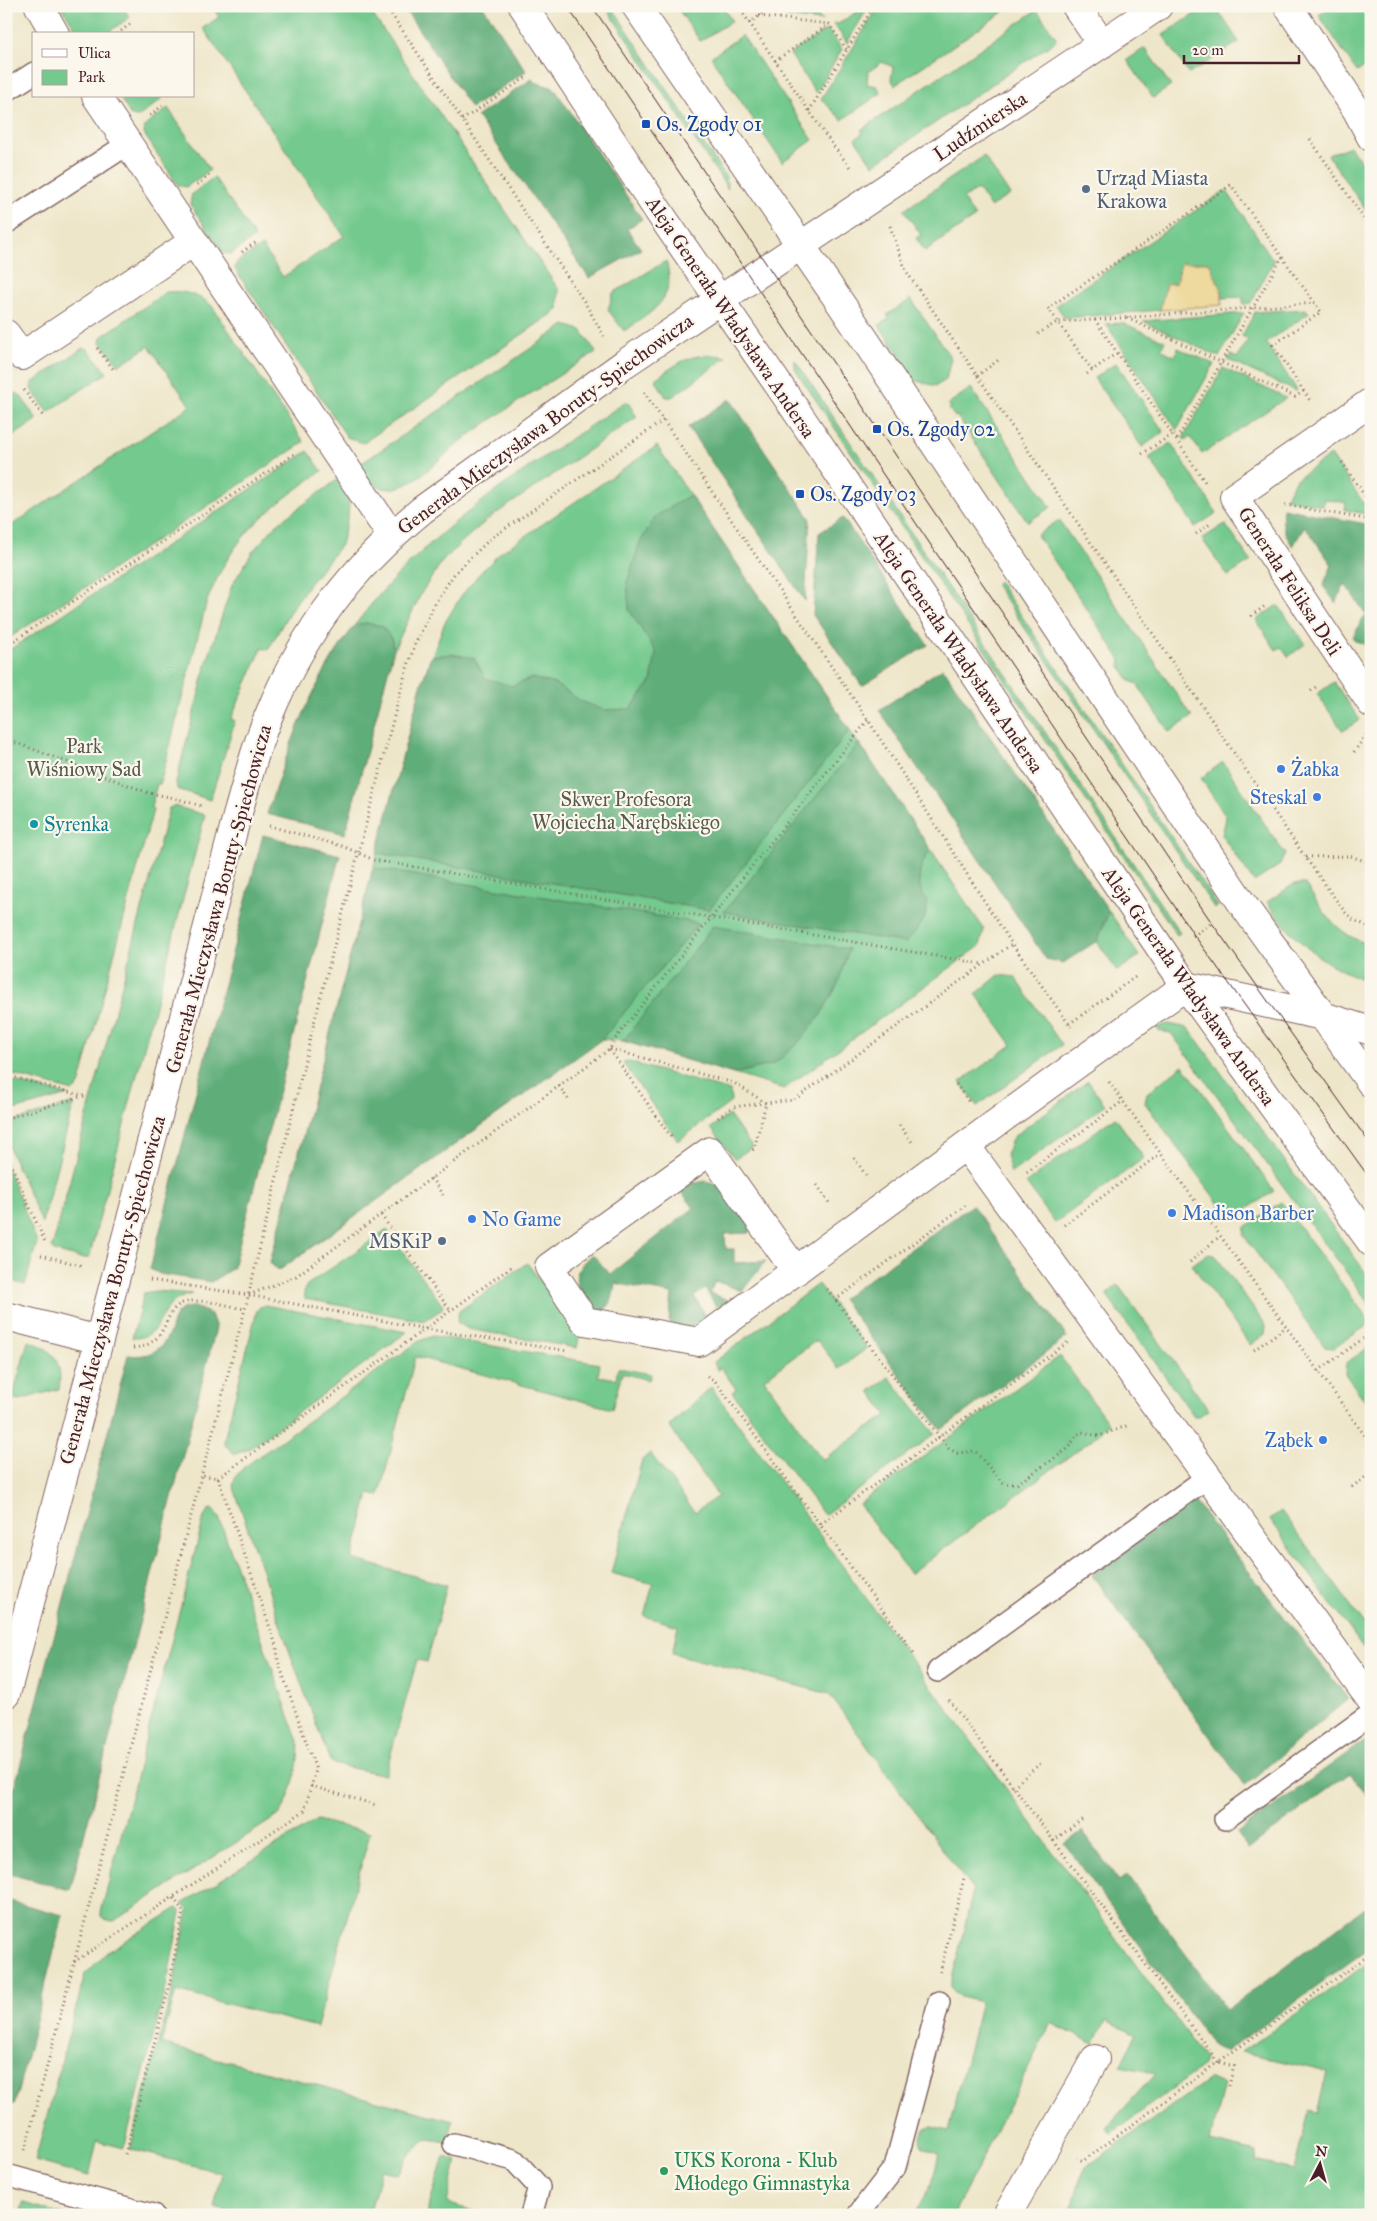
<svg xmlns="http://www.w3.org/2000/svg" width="1377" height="2221" font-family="'IM FELL Great Primer',serif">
	<rect width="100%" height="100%" fill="#fbf7ec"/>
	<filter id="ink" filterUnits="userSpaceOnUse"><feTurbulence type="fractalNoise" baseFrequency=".02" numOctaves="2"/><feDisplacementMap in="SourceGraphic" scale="10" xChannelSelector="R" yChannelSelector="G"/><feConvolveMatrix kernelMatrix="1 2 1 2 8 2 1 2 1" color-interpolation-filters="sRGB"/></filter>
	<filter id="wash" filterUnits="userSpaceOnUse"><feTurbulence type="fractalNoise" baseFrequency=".0096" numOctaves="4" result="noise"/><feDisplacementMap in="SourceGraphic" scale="20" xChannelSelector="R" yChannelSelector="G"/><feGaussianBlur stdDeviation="1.12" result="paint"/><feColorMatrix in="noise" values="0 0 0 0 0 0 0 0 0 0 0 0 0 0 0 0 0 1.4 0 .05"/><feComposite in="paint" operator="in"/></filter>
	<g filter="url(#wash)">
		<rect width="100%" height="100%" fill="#eee6c9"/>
		<!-- green -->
		<path fill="#73c98e" stroke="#5e745c" d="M61,6h61l8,11 -24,17h-27z
			M212,6h155l192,284 -1,20 -195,133 -16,-6 -112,-168 2,-7 25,-16 21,31 61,-41 -141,-208 16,-11z
			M605,6h6l115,171 2,12z
			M676,6h46l10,15 -32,20z
			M791,6h19l12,15 -36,-4z
			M855,6h14l-22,37 -14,-20 5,1 20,-13z
			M879,6h133l-117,79 -4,-6 2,-12 -11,-5 -14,10 -1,12 10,2 4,7 -39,27 -21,-21z
			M1207,6h8l24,36 -50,32 -26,-39z
			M1332,6h39v57l-14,9 -38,-57z
			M1037,10l20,29 -4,4 -180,122 -18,-26 8,-6 -2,-3z
			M827,29l15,20 -26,44 -26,-39z
			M742,35l71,105 -31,22 -71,-105z
			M1145,48l26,38 -18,12 -26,-38z
			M119,96h41l2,3 -24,18 -7,-1z
			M168,108l42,62 -24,17 -8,-2 -34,-51 1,-8z
			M1350,146l21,30v42l-43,-63z
			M984,156l26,39 -20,12 -12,-18 -15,10 12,18 -50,34 -9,-13 5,-3 -17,-25z
			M214,177l41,60 -24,17 -8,-1 -33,-49 2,-10z
			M1226,190l48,71 -24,43h-7v-7l-21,1v-6l-13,-30 -28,1 -5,21 -10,1 -6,25 -95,8 -9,-13z
			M666,261c12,38 -15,52 -42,70l-16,-21 5,-17z
			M166,292c17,-2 34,3 46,14l92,136 -298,198v-111l184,-123 -41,-60 -30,19 -19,-23 1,-5z
			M911,299l40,59 -5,22 -10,6 -20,-5 -37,-56 10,-6 -2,-4z
			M1306,309l3,4 -43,30 31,47 -2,1 -67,-31 3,-5 6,3 11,-18 -6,-4 13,-24z
			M1244,313l-25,44 -76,-36z
			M1123,323l42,18 -4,8 13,7 4,-8 36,16 -37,66 -71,-106z
			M565,325l16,5 15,22c-43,28 -87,54 -128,84 -18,13 -51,48 -71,52 -19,4 -30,-8 -41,-21z
			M83,348l5,1 19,24 -59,39 -17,-23 1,-6z
			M714,355l13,2 -55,40h-6l-11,-18c21,-14 32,-25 59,-24z
			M795,360l385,573 -3,2 -376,-557 -6,-10z
			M1116,363l48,69 -22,15 -48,-69z
			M1223,368l63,30 -84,56 -12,-17 -5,3 -2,-2z
			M971,388l80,119 -23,15 -71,-106 -2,1 -6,-8 2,-1 -3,-4z
			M16,393l4,2 17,25 -31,21v-41z
			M627,401l10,16 -150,103 -23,20 -23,23 -19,29 -28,57 -3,-11 -25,-15 -11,2c71,-96 175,-158 272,-224z
			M1171,443l46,70 -22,14 -46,-69z
			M657,446l327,483 -4,17 -196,143 -161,-48 -21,-2 -321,230h-4l-7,-6 151,-577 23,-62 17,-28 18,-22 21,-21z
			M308,451l14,20c-58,41 -88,63 -115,130l-47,183h-3l-6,23 2,3 -74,276 -6,5 -67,-18v-425l5,1z
			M1331,455l40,59v1l-26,-5 1,-7 -21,-4 -2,7 -38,-8 11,-19z
			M337,480l10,16 2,9 -1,11 -7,29 -32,39 -20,29 -21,37 -6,-2 -31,71 4,2 -25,79 -33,-11 -1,-7 31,-120 25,-77 21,-34 24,-27z
			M1059,520l133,197 -23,15 -32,-48 -7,-3 -10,-15 1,-6 -84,-125z
			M1225,524l26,37 -23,15 -26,-37z
			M998,581l220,325 -3,3 -220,-325z
			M1278,605l27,39 -17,13 -7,-10 -5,3 -20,-30z
			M1334,682l26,38 -17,11 -26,-37z
			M1223,762l62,92 -5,11 -26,17 -32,-46 4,-19 -25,-39z
			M174,806l31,9 -116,443h-9l-26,-7 -2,-3 117,-440z
			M1294,884h11c20,29 30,50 66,61v37c-45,-14 -78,-41 -104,-80z
			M1109,911l30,45 -22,15 -20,-30z
			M999,975l16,2 47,68 -85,61 -17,-24 52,-37 -36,-51z
			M1169,1024l19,4 5,6 178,246v26l-200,-273 -12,-2 -3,-4z
			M626,1061l104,30 1,11 -53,39 -55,-78z
			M1183,1065l91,126 -39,26 -8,-2 -82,-112 2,-10z
			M6,1080l62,15 -62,17z
			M1088,1081l17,24 -94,68 -5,-18 7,-18z
			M74,1103l-32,120 -36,-82v-17z
			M729,1115l23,32 -17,12 -24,-31z
			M1115,1117l29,41 -89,65 -29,-40z
			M6,1165l31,77 -12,43 -19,-6z
			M1281,1202l90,121 -37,25 -9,-1 -81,-111 1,-9z
			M387,1230l56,76 -2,4 -17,11 -119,-22 -1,-7 3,-7z
			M1207,1254l8,1 51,71 -1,8 -15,11 -58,-80z
			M527,1263l53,71 -3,14 -109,-19 -11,-7 2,-11z
			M818,1284l49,64 -28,21 -22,-29 -53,39 58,81 65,-45 -17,-24 19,-14 46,57 -111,81 -92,-123 4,-3 -15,-21 -4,2 -3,-8z
			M1118,1285l91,125 -10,6h-5l-87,-120 1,-3z
			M156,1291l36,3c-39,8 -24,45 -60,44l12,-45z
			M265,1305l142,27 -158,117 -14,5 -11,-10 1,-8 32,-126 3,-3z
			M433,1336l167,28 -2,12 18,3 2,-11 33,6 -2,6 -27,-7 -10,36 -195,-52 -2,1 -36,138 -10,-2 -17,65 95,26 -20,77 -10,-2 -32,115 -52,-11 -3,-3 -39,-105 -58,-171 3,-9 7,-8 176,-127z
			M28,1341c26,7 35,22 31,48l-40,11 -7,-1z
			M1371,1346v63l-26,-35 1,-11z
			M1060,1356l49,68 -19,17 -180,133 -51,-70z
			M711,1387l494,672 -2,7 -91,67 -5,-6 49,-54 -36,-7 16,-31 -30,-15 -12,24 -43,-21 -98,192h-38l17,-32 7,-29 -16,-6 -3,-8 4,-11 8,-2 16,4 33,-129 -21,-5 -10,-10 23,-96 -144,-197 -157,-41 6,-27 -34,-10 9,-32 -42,-11 31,-113 8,-7 45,59 23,-16 -49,-70z
			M212,1509l6,6 81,229c0,20 -8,56 -20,71l-165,106 -10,-1 -3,-4v-4l103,-395 4,-7z
			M1281,1511l90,122v11l-7,5 -94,-130z
			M317,1820l53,13 -53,194 -141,-36 -15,53 292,77 -5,21 -21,-3 -15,12 -14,23 -17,-4 -12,45h-124l-31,-8 8,-34 -92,-24 42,-158 16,-81 -6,-6z
			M177,1908l4,4 -16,79 -41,157 -27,-7 -8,35 -54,-15 50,-187 21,-21z
			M1371,1961v254h-301l10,-35 6,-13 125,-89 13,6 -14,58 47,11 -1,8 38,9 15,-59 8,2 10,-41 -85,-20z
			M444,2157l13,4 -10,42 38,12h-59z
			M23,2203l44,12h-47z"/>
		<!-- forest -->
		<path fill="#5ead79" stroke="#546652" d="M403,6h80l43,65 -55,37z
			M532,79l2,3 20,6 88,131 -15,10 14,20 -52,29 -112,-162z
			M730,399l80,119 -5,83 -117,-174z
			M690,495l160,235 -141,180 -332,-57 44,-167 10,-30 21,-2 22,4 11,20 26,8 21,-8 23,6 26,17 23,9 26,-1 21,-27 5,-30 -27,-42 -2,-28 13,-40 16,-26z
			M1283,508l88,17v130l-8,-12 -8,-2 -2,-4 10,-19 4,-2 -22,-32 -9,19 -13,-17 9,-21 -27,-39 -12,20c-9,-12 -12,-23 -10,-38z
			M843,518l85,127 -66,41 -49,-71 6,-82z
			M366,623l16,3 9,12 3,11 -49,185 -78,-20c23,-71 43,-129 88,-189z
			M943,668l166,243 -12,30 -34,22 -17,-4 -167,-249z
			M859,743l72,107c-8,9 -14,24 -11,37 3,8 8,13 7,22 -1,13 -14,24 -21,34l-182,-31z
			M263,835l77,20 -107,413 -22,14 -51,-8 -10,-5z
			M373,868l326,55 -97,116 -321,230h-4l-7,-6z
			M713,926l136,23 -12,37 -17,30 -24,29 -22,19 -40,10 -111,-33z
			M706,1181l14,4 31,36 -1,12 -25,1 1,15h8v14l32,-2 -24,30 -27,-10 -5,12 23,9 -11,6 -6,-2 -11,-17 -11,7 9,15 2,8c-9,12 -19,9 -33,6l-3,-4 3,-27 -57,-11c-2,12 -2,24 -14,28l-14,-5c-13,-23 -17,-32 5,-52l18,20 84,-66 -14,-18 10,-6z
			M972,1205l95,132 -126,93 -99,-131z
			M195,1307l16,7 5,14 -146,562 -64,-17v-53l122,-465c22,3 35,-5 43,-26 2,-6 3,-14 9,-18 4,-4 10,-4 15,-4z
			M1194,1501l154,198 -103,86 -153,-210z
			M1371,1736v64l-21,-27 -102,76 -11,-16z
			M1082,1831l37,50 8,-6 100,135 144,-107v44l-146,105 -11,-5 -149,-203z
			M6,1900l57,15 -48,188 -9,5z"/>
		<!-- sand -->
		<path fill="#eeda9e" stroke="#9c7c64" d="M1209,262l13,30v13l-62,5 6,-26 10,-1 5,-20z"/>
	</g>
	<g filter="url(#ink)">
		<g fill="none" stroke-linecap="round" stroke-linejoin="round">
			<defs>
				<path id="lane" d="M6,91l28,-18
					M6,223l122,-79
					M938,1671l270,-194
					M1225,1819l146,-105
					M454,2144l60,16 25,27 -8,28
					M6,2175l147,40
					M858,2215l37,-48 44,-165"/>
				<path id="street" d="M39,6l16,28
					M1076,6l26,38
					M1288,6l68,103 15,28
					M96,96l295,439
					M6,334l16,22 171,-114
					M1371,402l-137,95 137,206
					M966,1146l405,554
					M796,1271l-86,-120 -161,116 36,54 114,21c162,-119 323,-240 487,-356
					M6,1316l93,24
					M6,1694l231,-878c10,-34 18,-69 32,-101 35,-85 82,-146 153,-205l202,-146 534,-358
					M1007,2215l88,-156"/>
				<path id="secondary" d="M1186,986l137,30 48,15"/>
				<path id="primary" d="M523,6l140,212 128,185 395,583 185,256
					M636,6l205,298 400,598 130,181"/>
			</defs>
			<!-- lane casing -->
			<use href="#lane" stroke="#836562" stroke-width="24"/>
			<!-- street casing -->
			<use href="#street" stroke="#836562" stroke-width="30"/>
			<!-- secondary casing -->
			<use href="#secondary" stroke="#836562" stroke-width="30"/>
			<!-- primary casing -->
			<use href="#primary" stroke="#836562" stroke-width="30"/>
			<!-- path -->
			<path stroke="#836562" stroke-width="3" stroke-dasharray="1 4" stroke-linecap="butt" d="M386,6l199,297 19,33
				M738,6l91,134 23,30
				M759,16l70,8 18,26
				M749,23l25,-17
				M117,34l16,-12
				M775,61l53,-36
				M809,111l65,-105
				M150,115l15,-11
				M462,120l66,-44
				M1310,139l61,90
				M197,185l15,-12
				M890,226l16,45 399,586 40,55 7,7 19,9
				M242,252l16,-11
				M1127,318l168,79 9,-6
				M1095,320l220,-17
				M1038,334l19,-12 38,-2 110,162
				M97,348l16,21
				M1092,370l-44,-62 183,-123 90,127 -48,33 38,57
				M1087,374l30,-21
				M977,376l23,-17
				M24,390l19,26
				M644,392l224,328 144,224 59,83
				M6,393l8,-5
				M1177,439l105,-182
				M1142,454l31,-20
				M1342,462l29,43
				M1285,505l86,15
				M1196,534l14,-10
				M1251,616l14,-10
				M6,646l290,-193
				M1311,691l7,-6
				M6,739l143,54 26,5 29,9
				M1354,752l12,-17
				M269,826l73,20 32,14 609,104
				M1306,857l44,-1 21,7
				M1193,936l20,-14
				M1069,1024l69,-49
				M610,1049l124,34 32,20 28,-3 218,-156
				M610,1050l61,87
				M6,1075l77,21
				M1109,1082l262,362
				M956,1084l13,18
				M559,1086l11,16
				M6,1118l78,-22
				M718,1118l15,-11 33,-4 -12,46 -3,2
				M899,1125l13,17
				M6,1153l39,89
				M854,1158l12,17
				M1027,1172l96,-71
				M431,1178l12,17
				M817,1185l13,19
				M381,1215l69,95
				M1064,1225l96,-71
				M41,1255l42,11
				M1190,1262l30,-26
				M150,1280l98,15 178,34 142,22
				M827,1289l122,160 8,4 18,-2 26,30 4,3h12l52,-36 7,-12 5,-4 18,4 30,-11
				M249,1295l47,-19 314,-227 5,-10 253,-319
				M835,1300l131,-95
				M133,1348c39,-3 27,-40 53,-46 15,-4 43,4 59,7
				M1254,1350l32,-23
				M1318,1371l53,-38
				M707,1376l8,5 199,272
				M218,1478l296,-213
				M1352,1487l19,-14
				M821,1524l247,-182
				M949,1700l269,362 -135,99 -6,-3
				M311,1786l65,19
				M1013,1787l29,-25
				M1053,1841l30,-22
				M74,1962l230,-151 12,-41 -38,-109 -1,-13 -59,-170 -17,-3
				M940,1972l24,-94
				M1229,2086l5,-20 -16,-4 153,-108
				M25,2150l220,-841 69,-286 90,-345 11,-34 23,-46 17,-25 35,-34 174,-119
				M125,2154l43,-163 15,-80 -10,-14
				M8,2215l2,-8"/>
			<!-- lane -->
			<use href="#lane" stroke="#fff" stroke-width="21"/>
			<!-- street -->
			<use href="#street" stroke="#fff" stroke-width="28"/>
			<!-- secondary -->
			<use href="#secondary" stroke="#fff" stroke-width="28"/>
			<!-- primary -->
			<use href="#primary" stroke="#fff" stroke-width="28"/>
			<!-- tram -->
			<path stroke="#4a1f2b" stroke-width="1" d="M567,6l627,929 177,245
				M592,6l620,917 159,222"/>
		</g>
	</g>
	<!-- markers -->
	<g fill="#1a4fb4" stroke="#fbf7ec" stroke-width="2">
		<rect x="641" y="119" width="10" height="10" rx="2.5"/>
		<rect x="872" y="424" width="10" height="10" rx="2.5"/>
		<rect x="795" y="489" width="10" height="10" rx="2.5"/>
	</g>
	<g fill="#5c6f8a" stroke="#fbf7ec" stroke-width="2">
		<circle cx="1086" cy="189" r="5"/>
		<circle cx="442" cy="1241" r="5"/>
	</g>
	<g fill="#3f7fe0" stroke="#fbf7ec" stroke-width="2">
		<circle cx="1281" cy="769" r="5"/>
		<circle cx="1317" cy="797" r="5"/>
		<circle cx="1172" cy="1213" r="5"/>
		<circle cx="472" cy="1219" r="5"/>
		<circle cx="1323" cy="1440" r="5"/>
	</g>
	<circle fill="#0f9aa8" stroke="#fbf7ec" stroke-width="2" cx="34" cy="824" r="5"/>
	<circle fill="#2e9e5b" stroke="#fbf7ec" stroke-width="2" cx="664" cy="2171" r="5"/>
	<g text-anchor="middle" stroke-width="4.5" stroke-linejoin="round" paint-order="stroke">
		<!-- transit labels -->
		<g font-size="20" fill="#164399" stroke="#fbf7ec" text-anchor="start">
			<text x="656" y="131">Os. Zgody 01</text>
			<text x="887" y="436">Os. Zgody 02</text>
			<text x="810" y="501">Os. Zgody 03</text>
		</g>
		<!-- street labels -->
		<g font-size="20" fill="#4a1f2b" stroke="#fbf7ec">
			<text transform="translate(980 126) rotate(-34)" y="7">Ludźmierska</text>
			<text transform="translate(731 317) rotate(56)" y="7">Aleja Generała Władysława Andersa</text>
			<text transform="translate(545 424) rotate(-36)" y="7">Generała Mieczysława Boruty-Spiechowicza</text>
			<text transform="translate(1290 581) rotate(57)" y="7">Generała Feliksa Deli</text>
			<text transform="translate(959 652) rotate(56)" y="7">Aleja Generała Władysława Andersa</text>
			<text transform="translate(218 899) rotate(-75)" y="7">Generała Mieczysława Boruty-Spiechowicza</text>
			<text transform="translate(1189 986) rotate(55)" y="7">Aleja Generała Władysława Andersa</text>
			<text transform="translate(112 1290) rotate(-75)" y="7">Generała Mieczysława Boruty-Spiechowicza</text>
		</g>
		<!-- service labels -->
		<g font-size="20" fill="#4e5e75" stroke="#fbf7ec" text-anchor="start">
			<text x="1096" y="185">Urząd Miasta<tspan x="1096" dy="23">Krakowa</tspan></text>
			<text x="432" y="1248" text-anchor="end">MSKiP</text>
		</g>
		<!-- park labels -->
		<g font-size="20" fill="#585a4e" stroke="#fbf7ec">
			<text x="84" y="753">Park<tspan x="84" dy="23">Wiśniowy Sad</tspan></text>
			<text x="626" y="806">Skwer Profesora<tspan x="626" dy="23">Wojciecha Narębskiego</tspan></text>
		</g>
		<!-- shop labels -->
		<g font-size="20" fill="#366cbe" stroke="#fbf7ec" text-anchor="start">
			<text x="1291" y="776">Żabka</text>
			<text x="1307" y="804" text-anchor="end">Steskal</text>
			<text x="1182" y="1220">Madison Barber</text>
			<text x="482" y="1226">No Game</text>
			<text x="1313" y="1447" text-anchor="end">Ząbek</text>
		</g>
		<!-- culture labels -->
		<g font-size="20" fill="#0d838f" stroke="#fbf7ec" text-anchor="start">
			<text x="44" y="831">Syrenka</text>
		</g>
		<!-- leisure labels -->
		<g font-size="20" fill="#27864d" stroke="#fbf7ec" text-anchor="start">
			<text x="674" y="2167">UKS Korona - Klub<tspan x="674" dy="23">Młodego Gimnastyka</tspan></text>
		</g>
	</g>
	<!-- margin -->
	<rect width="1377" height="2221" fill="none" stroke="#fbf7ec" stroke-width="25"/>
	<!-- legend -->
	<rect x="32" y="32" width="162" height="65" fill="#fbf7ec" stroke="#b4a19f"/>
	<rect x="42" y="49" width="25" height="8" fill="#ffffff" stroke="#b4a19f"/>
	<text x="78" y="58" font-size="15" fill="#4a1f2b">Ulica</text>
	<rect x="42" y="70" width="25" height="15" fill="#73c98e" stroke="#b4a19f"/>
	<text x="78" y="82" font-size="15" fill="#4a1f2b">Park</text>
	<!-- north arrow -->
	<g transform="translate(1320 2164) rotate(6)" stroke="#fbf7ec" stroke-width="4" paint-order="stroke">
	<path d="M0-4L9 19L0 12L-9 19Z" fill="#4a1f2b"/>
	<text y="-8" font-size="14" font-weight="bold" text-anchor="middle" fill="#4a1f2b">N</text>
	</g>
	<!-- scale -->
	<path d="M1184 55v8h115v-8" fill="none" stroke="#4a1f2b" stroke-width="2.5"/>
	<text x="1192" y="55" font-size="15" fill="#4a1f2b" stroke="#fbf7ec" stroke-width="4" paint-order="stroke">20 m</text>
</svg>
